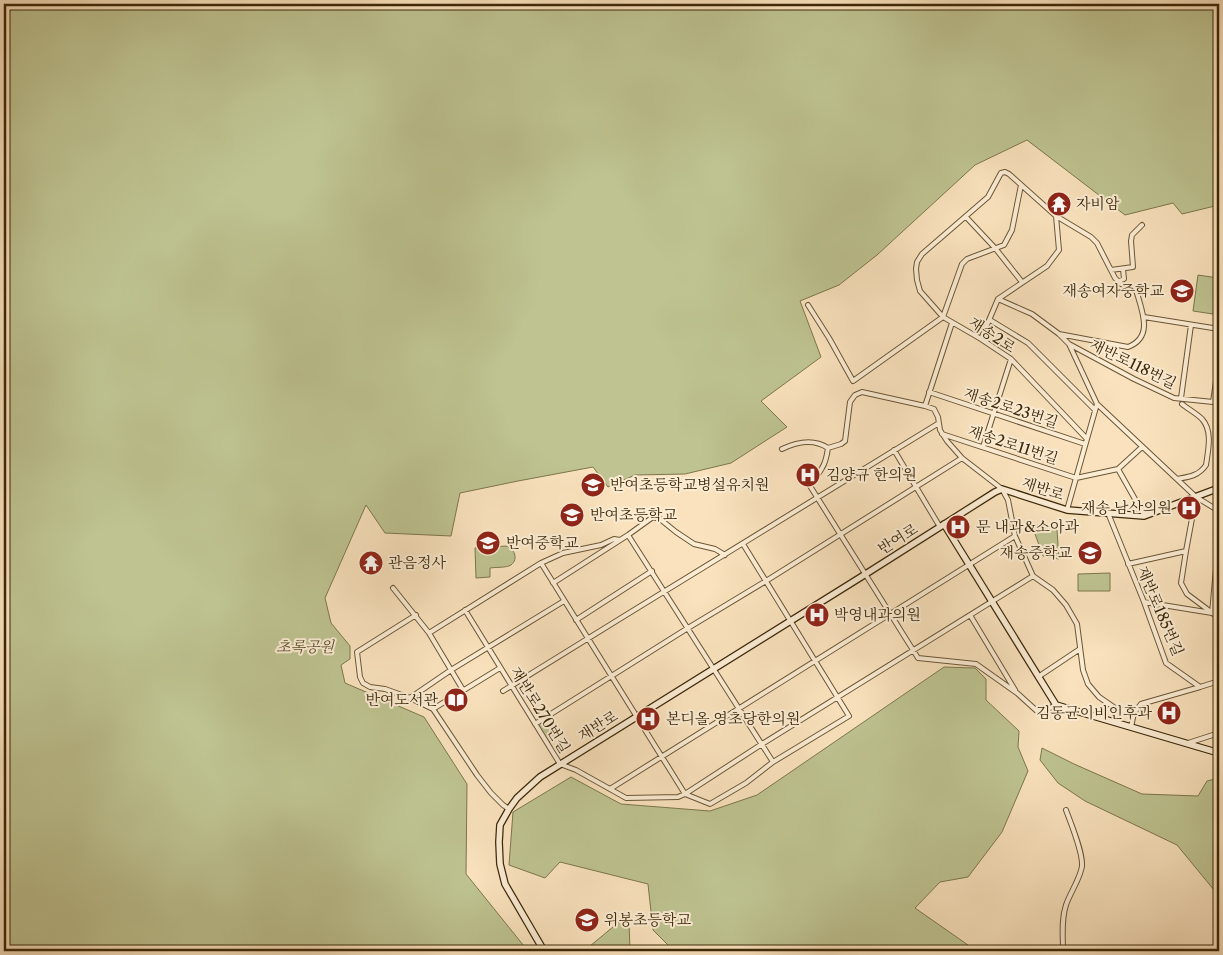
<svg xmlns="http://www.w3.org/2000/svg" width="1223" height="955" font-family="'Libre Caslon Text','Noto Serif KR',serif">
	<rect width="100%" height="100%" fill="#f9e2bd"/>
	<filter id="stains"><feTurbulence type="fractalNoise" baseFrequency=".004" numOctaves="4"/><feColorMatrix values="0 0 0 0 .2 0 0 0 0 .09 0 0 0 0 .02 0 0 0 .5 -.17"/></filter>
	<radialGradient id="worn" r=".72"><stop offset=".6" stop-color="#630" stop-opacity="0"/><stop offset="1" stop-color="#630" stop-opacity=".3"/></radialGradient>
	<!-- green -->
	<path fill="#bec391" stroke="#7d764c" d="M4,4h1215v201l-37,9 -9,-11 -48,12 -98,-75 -52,25 -98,90 -38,30 -39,16 21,56 -60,44 26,26 -56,36 -46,11 -50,1 -27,12 -15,-20 -75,14 -58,12 -9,43 -66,-3 -19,-28 -41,93 6,25 19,23v13l-9,6 4,18 79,34 43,67 -1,90 62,77h-524z
		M1198,275l20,3 -5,36 -20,-3z
		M1031,523l26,7 2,29 -16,-3z
		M506,546c8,2 13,13 5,19 -5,3 -15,2 -21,3v9l-14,1 -1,-30z
		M1110,573v18h-32v-17z
		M944,667l31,1 11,11v21l33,31 -1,16 10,24 -26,61 -34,45 -28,5 -25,26 53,37 3,6h-297l-21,-21 -5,-46 -88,-22 -15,16 -36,-13 4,-53 58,-35 50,27 89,7 47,-16z
		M549,715l12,20 -14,8 -12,-19z
		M1042,748l32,16 68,30 56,2 9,-15 12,-3v114l-5,-2 -37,-45 -92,-44 -27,-18 -18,-23z
		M625,917l4,4 1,30h-46z"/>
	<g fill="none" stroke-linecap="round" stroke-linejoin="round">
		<defs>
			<path id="street" d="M966,217l29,31 27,34
				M1111,270l22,-3 -2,-26 1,-6 10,-10
				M1119,281l5,-2 -1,-10
				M998,299l34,15 27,20 10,10 28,60 -10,35
				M808,305l21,33 24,43 90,-64 19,-53 5,-5 37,-14 8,-15 9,-45
				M1144,317l75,12
				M990,320l38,23 67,67
				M1059,334l69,13c26,-10 14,-36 8,-57l-15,-6 -6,-6 -18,-35 -6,-6 -35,-21 -47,-42 -4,-2 -4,1 -13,24 -66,57 -5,8 -1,7 1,11 3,11 23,26 38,22 30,20 76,80 -20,71
				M981,339l17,-40 49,-33 12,-16 -3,-34
				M1069,344l65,35 40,19 39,4 6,-1
				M929,392l156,52
				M1181,398l10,-73
				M1213,402l6,-41
				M1097,404l99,93 23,14
				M925,406l27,-83
				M942,434l134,44 42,-9 24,-22
				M983,447l28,-88
				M782,449c15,-7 31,-11 46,-1
				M894,450l46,77
				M1118,469l26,46
				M1177,479c11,-2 22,-3 29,-14 2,-14 7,-34 -4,-46 -6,-6 -14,-10 -20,-15
				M1196,497l-10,54 -5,32 6,11 32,24
				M1108,513l36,89 22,61 34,24 19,-6
				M628,535l145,227
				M541,563l144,231
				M1128,564l58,-13
				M553,583l75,-48 25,-18 7,2 16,13 18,12 21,5 10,6
				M393,588l36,45 34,57
				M1144,602l68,11 7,-78
				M465,610l95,154 16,6 50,28 52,-1 7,-3 77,-50 271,-168
				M416,615l-59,37 3,25 3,6 7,4 15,2 25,9 23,11 44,66 14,18 12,12 6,4
				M970,615l45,75
				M576,620l76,-49
				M429,633l112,-70 22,-10 38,-8 13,-6 6,1
				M1038,677l42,-28
				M503,691c145,-90 291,-179 436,-268
				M410,698l41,-28 113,-69
				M1056,705l-14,7h-4l-21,-19 -41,-29 -58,-6 -108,-172c4,-9 8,-10 12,-18 4,-6 5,-13 6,-20l13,-4 4,-3 5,-39 5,-7 7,-3 63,14 9,3 4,8 2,13 7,11 15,17 40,31 6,11 7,36 18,40 20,14 13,15 11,19 6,46 5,14 11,13 16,11 19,5
				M433,709l67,-41
				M535,724l153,-96 78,-47 196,-123
				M1131,727l3,-14 7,-9 59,-17
				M1188,743l31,-10
				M610,789l405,-253
				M685,794l25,10 36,-21 27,-21 76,-46 -106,-172
				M1219,925v4
				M1063,951c0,-15 -2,-31 3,-46 4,-12 15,-28 16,-39 1,-14 -11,-42 -16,-56"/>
			<path id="secondary" d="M944,524l112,181 163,48
				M544,951l-39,-67 -5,-20 -1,-22 1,-17 9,-16 8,-11 23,-21 321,-200 134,-85 7,-3 65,21 77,6 75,-28"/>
		</defs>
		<!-- street casing -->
		<use href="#street" stroke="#6b5635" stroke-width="6"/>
		<!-- secondary casing -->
		<use href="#secondary" stroke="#3c2808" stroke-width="8"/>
		<!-- street -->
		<use href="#street" stroke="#fbecd4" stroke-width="4"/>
		<!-- secondary -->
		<use href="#secondary" stroke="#fbecd4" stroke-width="5.5"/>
	</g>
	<!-- icons -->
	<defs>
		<symbol id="temple-disc" viewBox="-11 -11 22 22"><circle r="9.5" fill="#8f2418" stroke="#fbecd4"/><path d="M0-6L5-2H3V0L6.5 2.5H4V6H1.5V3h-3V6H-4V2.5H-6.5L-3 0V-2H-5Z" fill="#fff"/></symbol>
		<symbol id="school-disc" viewBox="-11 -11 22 22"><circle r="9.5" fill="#8f2418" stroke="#fbecd4"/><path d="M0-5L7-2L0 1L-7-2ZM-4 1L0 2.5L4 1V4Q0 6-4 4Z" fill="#fff"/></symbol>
		<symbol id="hospital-disc" viewBox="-11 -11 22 22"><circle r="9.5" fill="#8f2418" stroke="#fbecd4"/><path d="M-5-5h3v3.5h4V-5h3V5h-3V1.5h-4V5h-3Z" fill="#fff"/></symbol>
		<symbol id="library-disc" viewBox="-11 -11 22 22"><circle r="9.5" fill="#8f2418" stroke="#fbecd4"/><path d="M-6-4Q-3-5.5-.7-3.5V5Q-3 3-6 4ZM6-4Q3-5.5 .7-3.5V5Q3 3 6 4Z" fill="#fff"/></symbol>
	</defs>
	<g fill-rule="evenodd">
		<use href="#temple-disc" x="1045" y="190" width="28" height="28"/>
		<use href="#school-disc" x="1168" y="277" width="28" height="28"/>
		<use href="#hospital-disc" x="794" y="461" width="28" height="28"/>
		<use href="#school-disc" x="579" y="471" width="28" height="28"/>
		<use href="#hospital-disc" x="1175" y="494" width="28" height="28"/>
		<use href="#school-disc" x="558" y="501" width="28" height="28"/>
		<use href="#hospital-disc" x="944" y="513" width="28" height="28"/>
		<use href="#school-disc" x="474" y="529" width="28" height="28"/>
		<use href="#school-disc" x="1076" y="539" width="28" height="28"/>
		<use href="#temple-disc" x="357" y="549" width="28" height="28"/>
		<use href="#hospital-disc" x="803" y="601" width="28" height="28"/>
		<use href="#library-disc" x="442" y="686" width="28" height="28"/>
		<use href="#hospital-disc" x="1155" y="699" width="28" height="28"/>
		<use href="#hospital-disc" x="634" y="705" width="28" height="28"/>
		<use href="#school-disc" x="573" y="906" width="28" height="28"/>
	</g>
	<g text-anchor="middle" stroke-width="4" stroke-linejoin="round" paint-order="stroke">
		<!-- poi labels -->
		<g font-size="15" fill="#3c2808" stroke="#fbecd4" text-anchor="start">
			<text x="1076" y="209">자비암</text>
			<text x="1164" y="296" text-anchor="end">재송여자중학교</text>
			<text x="826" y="480">김양규 한의원</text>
			<text x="610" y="490">반여초등학교병설유치원</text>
			<text x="1172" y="513" text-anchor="end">재송 남산의원</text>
			<text x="590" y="520">반여초등학교</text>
			<text x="976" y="532">문 내과&amp;소아과</text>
			<text x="506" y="548">반여중학교</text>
			<text x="1072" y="558" text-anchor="end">재송중학교</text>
			<text x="388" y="568">관음정사</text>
			<text x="834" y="620">박영내과의원</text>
			<text x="438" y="705" text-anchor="end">반여도서관</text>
			<text x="1152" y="718" text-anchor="end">김동균이비인후과</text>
			<text x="666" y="724">본디올 영초당한의원</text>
			<text x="604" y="925">위봉초등학교</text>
		</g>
		<!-- street labels -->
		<g font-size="15" fill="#3c2808" stroke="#fbecd4">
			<text transform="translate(992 335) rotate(33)" y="5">재송2로</text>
			<text transform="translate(1133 364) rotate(26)" y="5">재반로118번길</text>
			<text transform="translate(1011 408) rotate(18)" y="5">재송2로23번길</text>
			<text transform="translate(1013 445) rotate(18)" y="5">재송2로11번길</text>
			<text transform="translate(1043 489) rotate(18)" y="5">재반로</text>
			<text transform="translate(898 539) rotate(-32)" y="5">반여로</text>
			<text transform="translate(1160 611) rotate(67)" y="5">재반로185번길</text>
			<text transform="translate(540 710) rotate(58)" y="5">재반로270번길</text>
			<text transform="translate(598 726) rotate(-32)" y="5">재반로</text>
		</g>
		<!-- park labels -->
		<g font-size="15" font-style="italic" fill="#5c4f2a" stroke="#fbecd4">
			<text x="305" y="652">초록공원</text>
		</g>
	</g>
	<!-- margin -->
	<rect width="1223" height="955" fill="none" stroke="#f9e2bd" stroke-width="20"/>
	<rect x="5" y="5" width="1213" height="945" fill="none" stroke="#3c2808" stroke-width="2.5"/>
	<rect x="10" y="10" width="1203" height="935" fill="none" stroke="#3c2808"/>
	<rect width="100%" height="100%" filter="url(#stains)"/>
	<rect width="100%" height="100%" fill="url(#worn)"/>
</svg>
